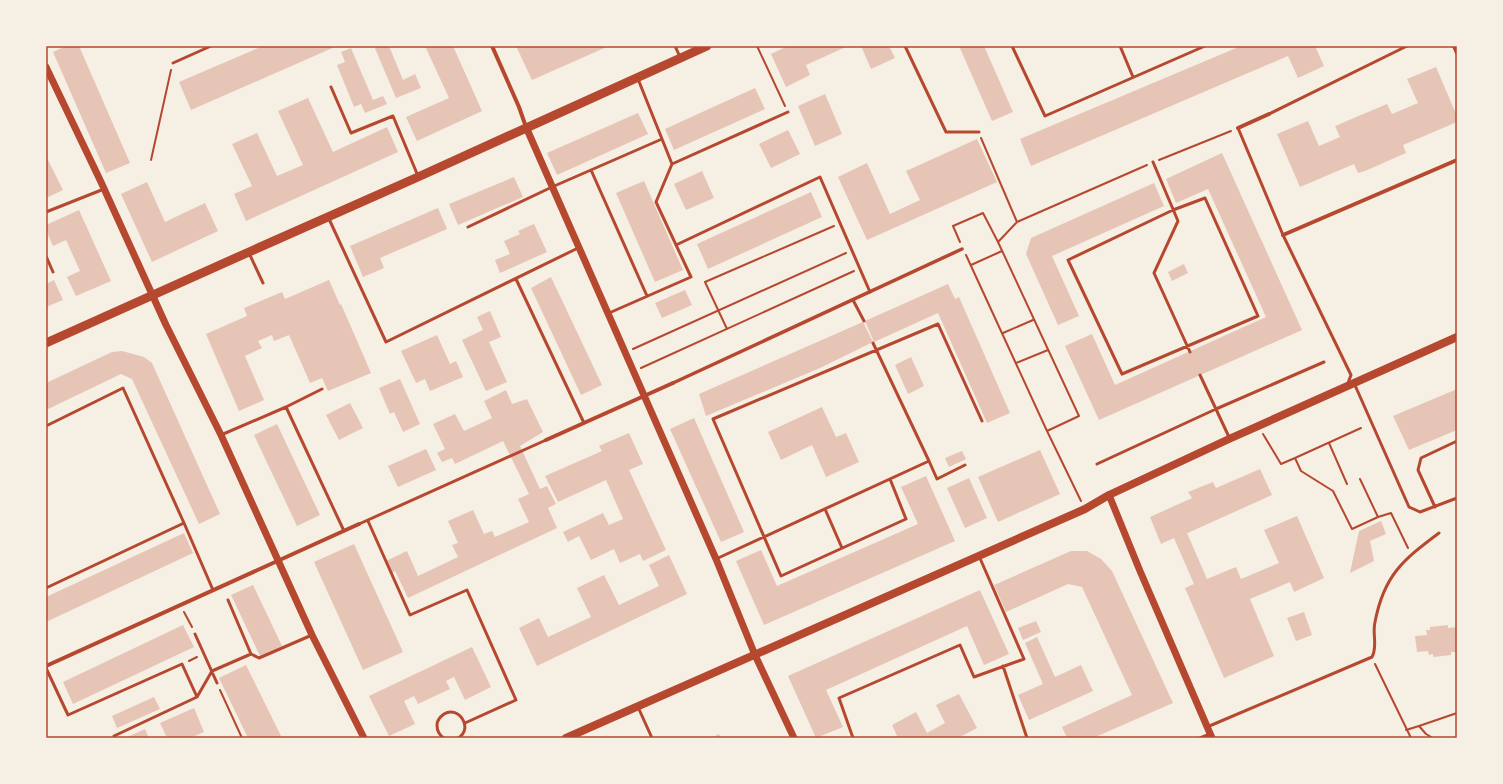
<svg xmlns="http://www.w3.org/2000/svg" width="1503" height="784" font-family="Ubuntu,sans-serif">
	<rect width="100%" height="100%" fill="#f6efe4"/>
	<!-- building -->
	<path fill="#e6c5b7" d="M66,46h13l51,117 -24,10 -53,-121z
		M263,46h74l-146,64 -12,-28z
		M374,46h15l14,34 12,-6 6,14 -25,10z
		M425,46h28l29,65 -65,30 -11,-24 43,-19z
		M516,46h24l1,1 3,-1h65l-77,34z
		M788,46h60l-42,19 4,10 -24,12 -15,-33z
		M861,46h28l6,12 -24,11z
		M959,46h25l29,66 -21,9z
		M1241,46h74l9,20 -26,12 -10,-22 -257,110 -11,-27z
		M351,48l22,52 10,-4 4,8 -22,9 -4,-9 -7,3 -17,-42 8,-3 -4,-10z
		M1436,67l21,49v6l-54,23 3,8 -41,18 -7,2 -4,-9 -54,23 -23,-53 31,-13 11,25 21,-9 -5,-11 52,-22 5,10 26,-11 -11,-24z
		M755,88l10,21 -91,41 -9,-21z
		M825,94l17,40 -27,12 -17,-40z
		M308,98l25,54 54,-25 11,25 -152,69 -12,-27 18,-8 -20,-42 25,-11 20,43 26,-11 -25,-54z
		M638,113l10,21 -91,41 -10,-22z
		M788,130l12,24 -29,14 -12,-24z
		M977,139l20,43 -130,58 -29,-63 29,-14 23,51 30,-14 -14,-29z
		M1222,153l80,177 -203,90 -34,-74 27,-12 23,51 151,-68 -58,-128 -32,14 -10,-24z
		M46,156l17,34 -17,8z
		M702,171l12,27 -28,12 -12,-26z
		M514,177l9,20 -65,28 -9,-21z
		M644,181l39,89 -28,12 -39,-89z
		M147,182l18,40 40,-19 13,28 -66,31 -31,-68z
		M1154,183l10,23 -112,50 27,60 -21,9 -32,-71 5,-16z
		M811,192l11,25 -114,52 -11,-25z
		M438,208l9,21 -67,29 4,10 -21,9 -13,-31z
		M79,210l32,71 -35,15 -9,-19 13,-6 -14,-31 -13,6 -7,-16v-5z
		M534,224l13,28 -47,21 -5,-13 15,-6 -6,-13 16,-7 -2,-3z
		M1184,264l4,9 -16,8 -4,-9z
		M551,277l51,108 -21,10 -50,-107z
		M54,280l9,20 -17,7v-23z
		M329,280l11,25 1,-1 30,69 -43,18 -6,-13 -12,5 -21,-48 -15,6 -2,-6 -14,6 4,7 -17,8 19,44 -25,11 -33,-77 41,-18 -3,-8 38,-16 3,7z
		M948,284l7,15 4,-2 51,116 -23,10 -49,-110 -64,29 -9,-21z
		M685,290l7,15 -30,13 -7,-15z
		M490,311l11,26 -12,5 18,40 -21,9 -24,-51 21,-10 -6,-13z
		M863,322l10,20 -53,26 -114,48 -7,-22z
		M437,335l13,29 6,-3 7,16 -33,14 -5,-12 -9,4 -15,-32z
		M122,351l22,6 8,6 68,151 -21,10 -67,-145 -11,-5 -75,36v-27l66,-31z
		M911,357l13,29 -16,8 -13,-29z
		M400,379l20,45 -17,8 -9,-20 -4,2 -11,-26z
		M1457,389v41l-48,20 -16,-34z
		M506,390l6,14 15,-5 16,33 -23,14 20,43 7,-3 9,18 -8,4 9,20 -149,70 -13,-27 -3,2 -6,-12 21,-10 11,25 40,-19 -6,-12 6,-2 -10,-22 25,-11 11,24 8,-3 3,6 34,-15 -11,-23 11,-5 -26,-53 -48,23 -3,-6 -10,4 -5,-9 8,-4 -12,-25 22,-10 9,17 28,-13 -8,-17z
		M350,403l13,25 -24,12 -13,-25z
		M822,407l14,30 10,-4 13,29 -33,15 -14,-32 -31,15 -13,-28z
		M694,418l50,114 -23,10 -51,-113z
		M277,424l43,91 -23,11 -43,-91z
		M629,433l14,31 -14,6 37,80 -23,11 -3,-7 -20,9 -6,-14 -23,11 -12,-24 -11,6 -5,-10 40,-19 6,12 14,-6 -17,-39 -48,22 -13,-26 57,-25 -3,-5z
		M426,449l10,21 -38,17 -10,-21z
		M1040,450l20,44 -62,28 -20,-45z
		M962,451l4,8 -17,8 -4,-9z
		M1260,469l12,26 -91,41 6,-3 20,46 29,-12 5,12 38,-16 -15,-33 33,-14 27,62 -30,14 -4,-10 -40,17 24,57 -50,22 -39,-90 9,-4 -20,-46 -13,6 -11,-27 42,-19 -4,-6 25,-10 3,6z
		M926,476l29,65 -191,84 -28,-64 25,-11 16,36 141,-62 -17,-37z
		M969,478l18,40 -22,10 -18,-40z
		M1381,521l5,13 -16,7 4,20 -24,12 9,-42z
		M184,533l9,20 -147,69v-25z
		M354,544l49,108 -40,18 -49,-108z
		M1071,551h16l14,8 11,12 61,132 -80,35h-26l-5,-11 70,-32 -50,-108 -14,-3 -62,28 -12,-27z
		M669,555l18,39 -150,72 -18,-38 20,-10 9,19 43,-20 -14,-29 27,-13 15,30 40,-19 -10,-21z
		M253,585l29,61 -22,10 -29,-61z
		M980,590l29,64 -25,11 -17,-39 -141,64 17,37 -27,11 -28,-62z
		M1304,612l8,23 -16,6 -9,-23z
		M1036,621l5,11 -18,8 -5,-12z
		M183,625l11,22 -121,57 -10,-22z
		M1448,625v3l9,-1v25h-6v3l-18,2v-3l-4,1 -1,-4 -11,1 -2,-16 12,-1 -1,-5h4v-3z
		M1037,637l18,40 26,-12 12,26 -64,29 -11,-25 25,-11 -18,-41z
		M472,647l19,40 -26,13 -11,-23 -8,4 4,8 -32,15 -4,-8 -10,5 11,23 -26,12 -20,-40z
		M246,665l36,73h-34l-29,-60z
		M959,694l18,34 -17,9 1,1h-63l-6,-13 24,-13 11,21 18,-10 -9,-18z
		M154,697l6,12 -43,19 -5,-12z
		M194,708l10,24 -14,6h-23l-7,-15z
		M145,729l4,9h-24z
		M719,734l2,4h-10z"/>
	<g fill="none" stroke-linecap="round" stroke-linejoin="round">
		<!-- path -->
		<path stroke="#b5482f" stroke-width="2" d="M757,46l28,60
			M981,138l36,84
			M151,160l20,-90
			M1159,160l72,-29
			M960,242l-7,-16 30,-13 15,29 19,-20 130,-57
			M998,242l81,174 -32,15
			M966,255l81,176 34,70
			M971,265l31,-14
			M727,329l-22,-47 129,-56
			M1003,333l30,-13
			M633,349l213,-96
			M1016,363l32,-13
			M641,368l213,-97
			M1263,434l18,30 14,-6 6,13 32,20 19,38 26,-12
			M1329,443l18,41
			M1295,458l66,-30
			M1360,479l18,38 13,-4 17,35
			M184,612l8,15
			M189,661l8,-4
			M1375,664l36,74
			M220,690l22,48
			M1419,726l38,-13
			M1406,730l13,-4 7,8 7,4"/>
		<!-- service -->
		<path stroke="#b5482f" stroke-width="3" d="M675,46l5,11
			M905,46l41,86h33
			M1012,46l33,70 160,-70
			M1120,46l13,31
			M173,63l38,-17
			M331,87l20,46 42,-17 25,60
			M1269,114l138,-68
			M1238,128l45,107 68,140 -3,8
			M1153,162l25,59 -24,52 36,79
			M672,164l116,-52
			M591,170l56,126
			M1205,198l53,118 -136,58 -54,-114 105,-50z
			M46,212l58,-23
			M329,219l57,123 192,-94
			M468,227l84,-40 110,-48
			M676,245l144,-68 50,115
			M249,253l14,30
			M46,256l7,16
			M516,279l68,144
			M853,300l11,21
			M609,313l82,-36 -35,-75 16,-38 -34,-85
			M1200,375l29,62
			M1354,383l55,124 11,5 37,-14
			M286,407l58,124
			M46,426l77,-38 61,135
			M221,435l65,-28 36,-18
			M929,461l8,18 28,-14
			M1097,464l119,-55 108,-47
			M890,479l16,40 -125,57 -68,-157 225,-95 44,97
			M1435,507l-17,-37 3,-12 36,-17
			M825,509l17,39
			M368,521l42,94 57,-25 49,110 -51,23
			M359,524l187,-84
			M716,559l213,-98 -56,-118
			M46,588l138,-65 29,67
			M228,600l23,54
			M195,634l22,49
			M1003,666l24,72
			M46,668l22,47 114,-51 15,33
			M638,707l14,31
			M1207,727l165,-70c6,-11 0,-23 3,-35 9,-47 28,-62 64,-89
			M114,736l83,-39 15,-26 39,-17 8,4 53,-23
			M444,738c-5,-3 -7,-7 -7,-13 0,-5 3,-8 7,-11 15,-9 30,15 14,24
			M853,738l-14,-40 121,-53 14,32 50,-18 -45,-103
			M1200,738l10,-4"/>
		<!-- pedestrian -->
		<path stroke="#b5482f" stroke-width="3.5" d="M673,383l289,-134"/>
		<!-- minor -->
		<path stroke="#b5482f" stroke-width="4" d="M492,46l27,61 7,20
			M1454,46l3,7
			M1238,128l31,-14
			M1283,235l174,-75
			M546,440l127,-57
			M46,666l313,-142"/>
		<!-- tertiary -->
		<path stroke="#b5482f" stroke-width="7" d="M46,67l55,115 65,143 55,110 91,200 52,103
			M526,127l190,432 39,96 39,83
			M1109,495l31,76 72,167"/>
		<!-- secondary -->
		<path stroke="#b5482f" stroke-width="8" d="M566,738l519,-229 24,-14 120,-56 228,-102"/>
		<!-- primary -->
		<path stroke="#b5482f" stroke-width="9" d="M46,343l203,-91 169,-75 289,-131"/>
	</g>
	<!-- border -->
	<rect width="1503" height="784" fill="none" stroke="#f6efe4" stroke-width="94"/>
	<rect x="47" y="47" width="1409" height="690" fill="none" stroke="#b5482f" stroke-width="1.5"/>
</svg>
